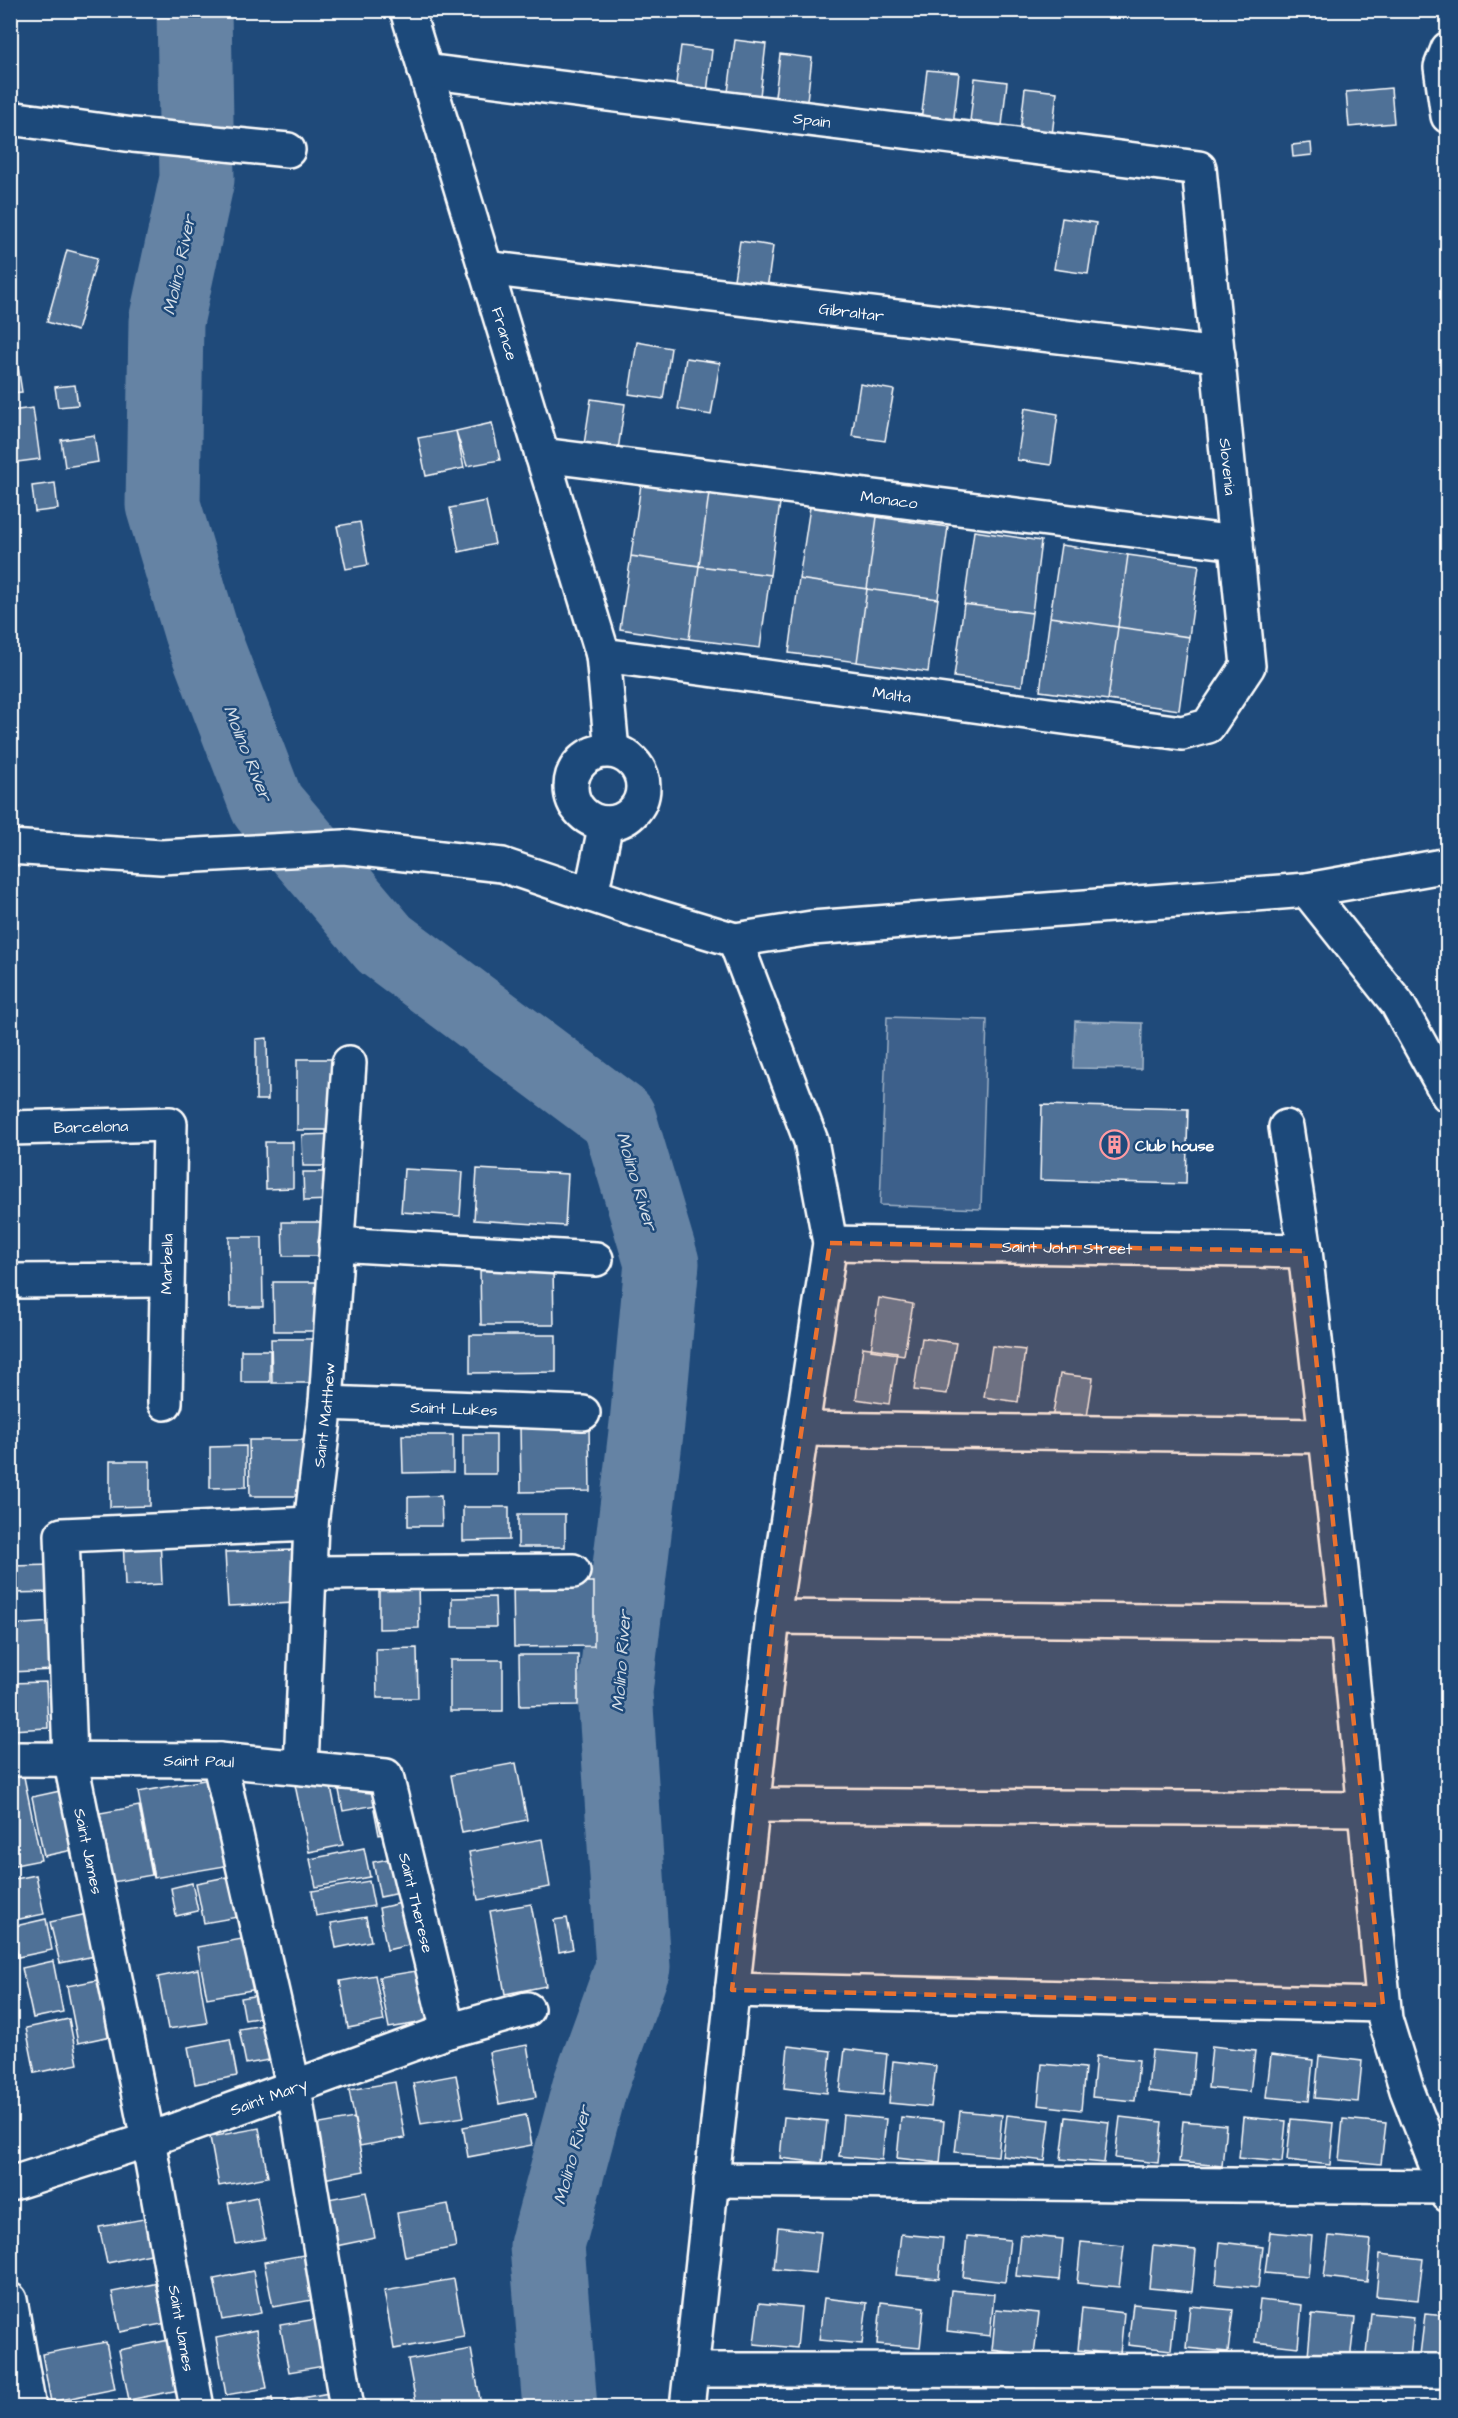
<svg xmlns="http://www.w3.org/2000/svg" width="1458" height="2418" font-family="'Architects Daughter',sans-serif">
	<rect width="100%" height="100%" fill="#1f4a7a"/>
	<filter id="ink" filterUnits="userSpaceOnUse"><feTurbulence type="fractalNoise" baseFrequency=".0167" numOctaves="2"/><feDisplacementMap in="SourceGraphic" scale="12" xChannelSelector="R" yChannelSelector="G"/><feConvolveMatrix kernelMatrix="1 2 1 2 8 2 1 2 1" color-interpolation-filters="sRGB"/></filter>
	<g filter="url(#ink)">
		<!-- green -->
		<path fill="#3c618b" stroke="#9eb0c5" stroke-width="1.5" d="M887,1017l100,3 -6,189 -101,-4z"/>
		<!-- water -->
		<path fill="#6583a4" stroke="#a3b5c8" stroke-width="1.5" d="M1075,1021l67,2 -1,46 -68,-1z"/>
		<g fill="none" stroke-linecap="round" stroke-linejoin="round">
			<!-- river -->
			<path stroke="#6583a4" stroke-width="75" d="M194,10l3,169 -31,143 -3,183 38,127 66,173 118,139 234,175 43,144 -15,161 -32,268 18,275 -43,119 -43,160 13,162"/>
		</g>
		<!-- building -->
		<path fill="#507197" stroke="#fff" stroke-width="1.5" d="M735,40l31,4 -6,52 -32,-4z
			M681,46l31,4 -6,52 -32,-4z
			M780,54l32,4 -6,51 -32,-4z
			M927,70l32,3 -6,52 -32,-4z
			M975,78l32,4 -6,52 -32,-4z
			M1025,88l32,4 -6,52 -32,-4z
			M1391,88l3,35 -45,4 -3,-35z
			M1311,143l1,12 -19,2 -1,-12z
			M1062,218l34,5 -8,51 -34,-5z
			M740,241l33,5 -7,51 -34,-5z
			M67,250l30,8 -20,73 -30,-9z
			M637,342l34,6 -8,51 -34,-5z
			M686,358l34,5 -9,52 -33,-6z
			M17,360l5,32 -12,1v-32z
			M860,384l34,6 -9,51 -33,-5z
			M75,385l3,20 -20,2 -3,-20z
			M591,399l34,5 -8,52 -34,-5z
			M33,408l7,51 -30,4v-52z
			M1025,408l33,6 -7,51 -34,-5z
			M492,423l8,37 -33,6 -11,-35z
			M456,431l8,37 -38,8 -8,-38z
			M94,435l4,27 -33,5 -4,-27z
			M55,483l3,26 -23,3 -3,-26z
			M641,484l68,9 -10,73 -68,-10z
			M709,493l71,10 -10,72 -71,-9z
			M486,501l9,43 -36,8 -9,-44z
			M810,507l67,10 -10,72 -68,-10z
			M877,517l71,10 -10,72 -71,-10z
			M360,522l8,43 -22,4 -9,-43z
			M974,531l67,10 -9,72 -68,-9z
			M1061,545l67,10 -10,72 -68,-10z
			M1128,555l71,10 -10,72 -71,-10z
			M631,556l68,10 -10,73 -69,-10z
			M699,566l71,9 -10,73 -71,-9z
			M799,579l68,10 -10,73 -68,-9z
			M867,589l71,10 -10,73 -71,-10z
			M964,604l68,9 -10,73 -68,-9z
			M1050,617l68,10 -10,73 -68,-9z
			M1118,627l71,10 -10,73 -71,-10z
			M267,1038l1,62h-12v-61z
			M297,1059h42v71h-42z
			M1042,1105l146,4 -2,75 -146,-4z
			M336,1134l1,32h-34l-1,-31z
			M265,1142h28v46l-27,1z
			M404,1169l59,3 -3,44 -59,-4z
			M477,1169l91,5 -3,52 -91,-6z
			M303,1172h28v28l-27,1z
			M282,1222h47l1,34h-47z
			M229,1237h33l1,70h-33z
			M480,1268h73l1,57h-73z
			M273,1282h55l1,49h-55z
			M879,1298l34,6 -9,51 -33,-5z
			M470,1335h86v37l-86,1z
			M922,1338l34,5 -9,51 -33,-4z
			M271,1339h54v44h-53z
			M992,1346l33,4 -7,52 -34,-5z
			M863,1347l34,5 -8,52 -33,-5z
			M241,1350h29v32h-29z
			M1060,1374l33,4 -8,52 -34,-6z
			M589,1424l1,67 -69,1 -1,-67z
			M463,1434h33v40h-33z
			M402,1435h51v37l-50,1z
			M249,1440h62l1,56h-62z
			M246,1446v41l-36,1v-41z
			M110,1461h40v45l-40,1z
			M441,1496l1,30h-34v-29z
			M463,1507h46v33l-46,1z
			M518,1514h47v33h-47z
			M160,1536l2,48 -37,2 -2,-48z
			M293,1550l2,53 -67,3 -3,-54z
			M54,1565l1,27 -45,1v-27z
			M513,1582h81v64l-80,1z
			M379,1583h39l1,45 -40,1z
			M495,1597l1,30h-44v-29z
			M52,1622l2,48 -44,2v-47z
			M417,1648l1,50h-41l-1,-49z
			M519,1655h59v50l-58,1z
			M450,1660h53v51h-53z
			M46,1682l2,46 -38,2v-47z
			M516,1763l11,57 -65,13 -11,-58z
			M23,1772l18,88 -31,6v-91z
			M328,1773l15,72 -34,7 -15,-72z
			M383,1777l4,26 -44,8 -5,-26z
			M215,1778l16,87 -77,13 -16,-86z
			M74,1788l13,59 -43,9 -12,-59z
			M391,1805l5,27 -17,3 -5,-26z
			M139,1806l13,69 -39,7 -13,-69z
			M542,1839l8,48 -72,13 -9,-48z
			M364,1848l6,29 -54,10 -6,-28z
			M404,1856l6,35 -30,6 -7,-35z
			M242,1874l7,41 -45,8 -8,-40z
			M36,1875l8,39 -34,7v-41z
			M369,1881l5,25 -58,10 -4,-25z
			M192,1883l6,28 -22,5 -5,-28z
			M401,1903l8,42 -22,5 -8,-42z
			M531,1904l15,82 -41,8 -15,-83z
			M101,1911l8,42 -49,10 -10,-41z
			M366,1917l5,24 -35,7 -5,-25z
			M567,1918l6,31 -14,3 -5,-32z
			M46,1919l6,31 -34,7 -7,-30z
			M253,1937l10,51 -56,10 -10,-51z
			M53,1961l10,51 -30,6 -11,-50z
			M198,1969l9,54 -39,6 -10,-52z
			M428,1969l9,51 -48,8 -10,-51z
			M375,1975l9,46 -36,7 -8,-47z
			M113,1977l12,56 -47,10 -11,-57z
			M270,1993l5,22 -30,5 -4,-22z
			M69,2019l9,45 -43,9 -9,-45z
			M275,2023l6,35 -35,6 -7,-35z
			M230,2039l7,37 -42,8 -7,-37z
			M527,2045l9,52 -37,7 -10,-52z
			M788,2046l43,5 -4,42 -43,-5z
			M1212,2046l43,5 -5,41 -42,-4z
			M845,2049l42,5 -4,41 -43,-4z
			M1152,2050l43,4 -4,42 -43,-5z
			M1271,2055l42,5 -4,41 -43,-4z
			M1096,2056l43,4 -4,41 -43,-4z
			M1319,2056l43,5 -4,41 -43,-4z
			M893,2061l43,5 -5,41 -42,-4z
			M1042,2064l43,4 -4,42 -43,-5z
			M456,2075l8,42 -43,7 -8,-41z
			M395,2082l10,56 -45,8 -11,-56z
			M960,2111l42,4 -4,41 -43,-4z
			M526,2115l6,30 -64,12 -5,-30z
			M843,2115l43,4 -4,41 -43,-4z
			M1007,2115l43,5 -5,41 -43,-5z
			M784,2117l43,4 -5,42 -42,-5z
			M901,2117l43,4 -4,42 -43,-5z
			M1066,2117l43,5 -5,41 -43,-4z
			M1120,2117l42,5 -4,41 -43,-5z
			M1243,2117l43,4 -4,41 -43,-4z
			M354,2118l10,53 -51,10 -10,-54z
			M1291,2119l43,4 -4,42 -43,-5z
			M1343,2119l43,4 -5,41 -42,-4z
			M1183,2121l43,4 -4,41 -43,-4z
			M259,2128l9,49 -49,9 -9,-49z
			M366,2192l9,46 -49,10 -9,-47z
			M257,2197l8,42 -29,5 -8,-41z
			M448,2204l8,43 -51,10 -8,-44z
			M149,2218l7,35 -49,10 -8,-36z
			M778,2227l43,5 -5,41 -42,-4z
			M1270,2232l42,4 -4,41 -43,-4z
			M901,2234l42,4 -4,41 -43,-4z
			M1020,2235l43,4 -4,41 -43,-4z
			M967,2236l43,4 -5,42 -42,-5z
			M1329,2236l42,4 -4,42 -43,-5z
			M1081,2242l43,4 -5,41 -42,-4z
			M1220,2242l43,5 -5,41 -42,-4z
			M1153,2246l43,4 -4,42 -43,-4z
			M309,2254l9,45 -45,8 -9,-45z
			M1380,2254l43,5 -5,41 -42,-4z
			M253,2271l8,42 -39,7 -8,-41z
			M454,2279l10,57 -70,13 -10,-58z
			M159,2283l8,40 -47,9 -8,-40z
			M951,2290l43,4 -4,42 -43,-5z
			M824,2298l43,5 -5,41 -43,-4z
			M1260,2300l42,5 -4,42 -43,-5z
			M881,2302l43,5 -4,41 -43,-4z
			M759,2303l42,4 -4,41 -43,-4z
			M1133,2304l42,4 -4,42 -43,-5z
			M1190,2306l43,4 -5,42 -42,-4z
			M1082,2308l42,5 -4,41 -42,-4z
			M996,2309l43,4 -5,42 -42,-5z
			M1371,2313l43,4 -4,41 -43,-4z
			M1312,2314l43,4 -5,42 -42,-5z
			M1425,2314l23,2v42l-28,-3z
			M322,2318l8,47 -41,7 -9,-47z
			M256,2330l11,58 -41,7 -10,-57z
			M174,2339l10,50 -55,11 -10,-50z
			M106,2342l9,47 -64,13 -9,-48z
			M471,2349l10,56 -16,3h-48l-9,-48z
			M329,2393l2,15h-45l-1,-7z
			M272,2398l2,10h-43v-2z"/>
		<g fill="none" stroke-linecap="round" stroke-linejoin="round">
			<defs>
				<g id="street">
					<path id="s1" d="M407,10l196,645 9,96"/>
					<path d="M1448,49l-7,18 7,49"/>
					<path id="s2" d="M425,71l774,97 49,498 -40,60 -26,7 -579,-78"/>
					<path d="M10,118l123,17 155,15"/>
					<path id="s3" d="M485,268l733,87"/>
					<path id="s4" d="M542,455l694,88"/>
					<circle cx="607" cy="787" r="36"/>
					<path d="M10,847l151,10 183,-10 158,18 143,48 90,27 77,-12 495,-38 141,-25"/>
					<path d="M1307,890l90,113 51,92"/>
					<path d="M591,895l15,-72"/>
					<path d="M1286,1127l19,124 42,372 38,396 22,71 41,105"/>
					<path id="s5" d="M10,1128l160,-4 -5,279"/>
					<path id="s6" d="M830,1243l475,8"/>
					<path d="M336,1244l260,15"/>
					<path d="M10,1281l155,-1"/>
					<path id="s7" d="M326,1403l257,10"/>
					<path d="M802,1429l524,7"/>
					<path d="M311,1573l262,-2"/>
					<path d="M773,1617l574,6"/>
					<path id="s8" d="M10,1759l209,1 167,16 62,255"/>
					<path d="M219,1760l75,329 53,319"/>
					<path id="s9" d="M301,1766l10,-242 15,-121 23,-340"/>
					<path d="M752,1805l612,4"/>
					<path d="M732,1990l651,15"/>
					<path d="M711,2180l732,7"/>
					<path id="s10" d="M10,2184l138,-44 300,-109 79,-22"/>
					<path d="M10,2300l19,108"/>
					<path d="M691,2370l757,1"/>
					<path d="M197,2408l-49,-268 -78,-382 -8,-223 249,-11"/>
					<path d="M687,2408l86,-791 57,-374 -19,-102 -76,-201"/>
				</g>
			</defs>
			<!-- street casing -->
			<use href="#street" stroke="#fff" stroke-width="38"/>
			<!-- street -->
			<use href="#street" stroke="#1f4a7a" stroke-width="33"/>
		</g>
	</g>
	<!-- marked area -->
	<path fill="#eb7230" fill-opacity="0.2" stroke="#eb7230" stroke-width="4.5" stroke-dasharray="12 8" stroke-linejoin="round" d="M830,1243l475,8 78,754 -651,-15 41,-373z"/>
	<!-- icons -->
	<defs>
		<symbol id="building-ring" viewBox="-11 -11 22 22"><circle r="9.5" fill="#1f4a7a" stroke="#ff9aa2" stroke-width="1.5"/><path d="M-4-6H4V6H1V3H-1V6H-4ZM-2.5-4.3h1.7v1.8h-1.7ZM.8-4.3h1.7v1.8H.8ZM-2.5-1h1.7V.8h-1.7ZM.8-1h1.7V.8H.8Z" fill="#ff9aa2"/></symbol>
	</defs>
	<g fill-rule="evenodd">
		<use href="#building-ring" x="1098" y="1128" width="33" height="33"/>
	</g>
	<g text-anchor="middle" stroke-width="5" stroke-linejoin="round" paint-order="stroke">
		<!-- street labels -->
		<g font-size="16" fill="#fff" stroke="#1f4a7a">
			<text dy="6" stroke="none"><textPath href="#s2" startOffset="390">Spain</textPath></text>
			<text dy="6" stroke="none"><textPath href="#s3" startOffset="369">Gibraltar</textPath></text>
			<text dy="6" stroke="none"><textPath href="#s1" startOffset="338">France</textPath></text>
			<text dy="6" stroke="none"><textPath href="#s2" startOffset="1080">Slovenia</textPath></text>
			<text dy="6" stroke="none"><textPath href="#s4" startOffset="350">Monaco</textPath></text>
			<text transform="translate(892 694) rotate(8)" y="6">Malta</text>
			<text dy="6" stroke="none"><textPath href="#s5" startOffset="81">Barcelona</textPath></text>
			<text dy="6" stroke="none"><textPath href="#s6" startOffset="237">Saint John Street</textPath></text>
			<text transform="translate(166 1264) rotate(-89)" y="6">Marbella</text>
			<text dy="6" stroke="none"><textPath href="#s7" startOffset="128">Saint Lukes</textPath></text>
			<text dy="6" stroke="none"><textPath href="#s9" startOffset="352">Saint Matthew</textPath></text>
			<text dy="6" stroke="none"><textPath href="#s8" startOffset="189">Saint Paul</textPath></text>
			<text transform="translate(89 1851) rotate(78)" y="6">Saint James</text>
			<text dy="6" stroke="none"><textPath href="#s8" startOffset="507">Saint Therese</textPath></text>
			<text dy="6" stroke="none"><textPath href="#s10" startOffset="273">Saint Mary</textPath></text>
			<text transform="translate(182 2328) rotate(80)" y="6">Saint James</text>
		</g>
		<!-- poi labels -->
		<g font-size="16" font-weight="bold" fill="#fff" stroke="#1f4a7a" text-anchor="start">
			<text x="1135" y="1151">Club house</text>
		</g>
		<!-- water labels -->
		<g font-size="18" font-style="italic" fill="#d8e0e8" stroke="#1f4a7a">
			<text transform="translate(179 265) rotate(-78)" y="6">Molino River</text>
			<text transform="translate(248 753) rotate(68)" y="6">Molino River</text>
			<text transform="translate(637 1181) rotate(73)" y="6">Molino River</text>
			<text transform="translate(621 1661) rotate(-86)" y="6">Molino River</text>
			<text transform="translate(572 2155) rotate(-75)" y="6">Molino River</text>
		</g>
	</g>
	<!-- margin -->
	<rect width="1458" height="2418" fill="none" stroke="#1f4a7a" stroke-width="36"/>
	<rect x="18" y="18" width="1422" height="2382" fill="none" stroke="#fff" stroke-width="2" filter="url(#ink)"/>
</svg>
